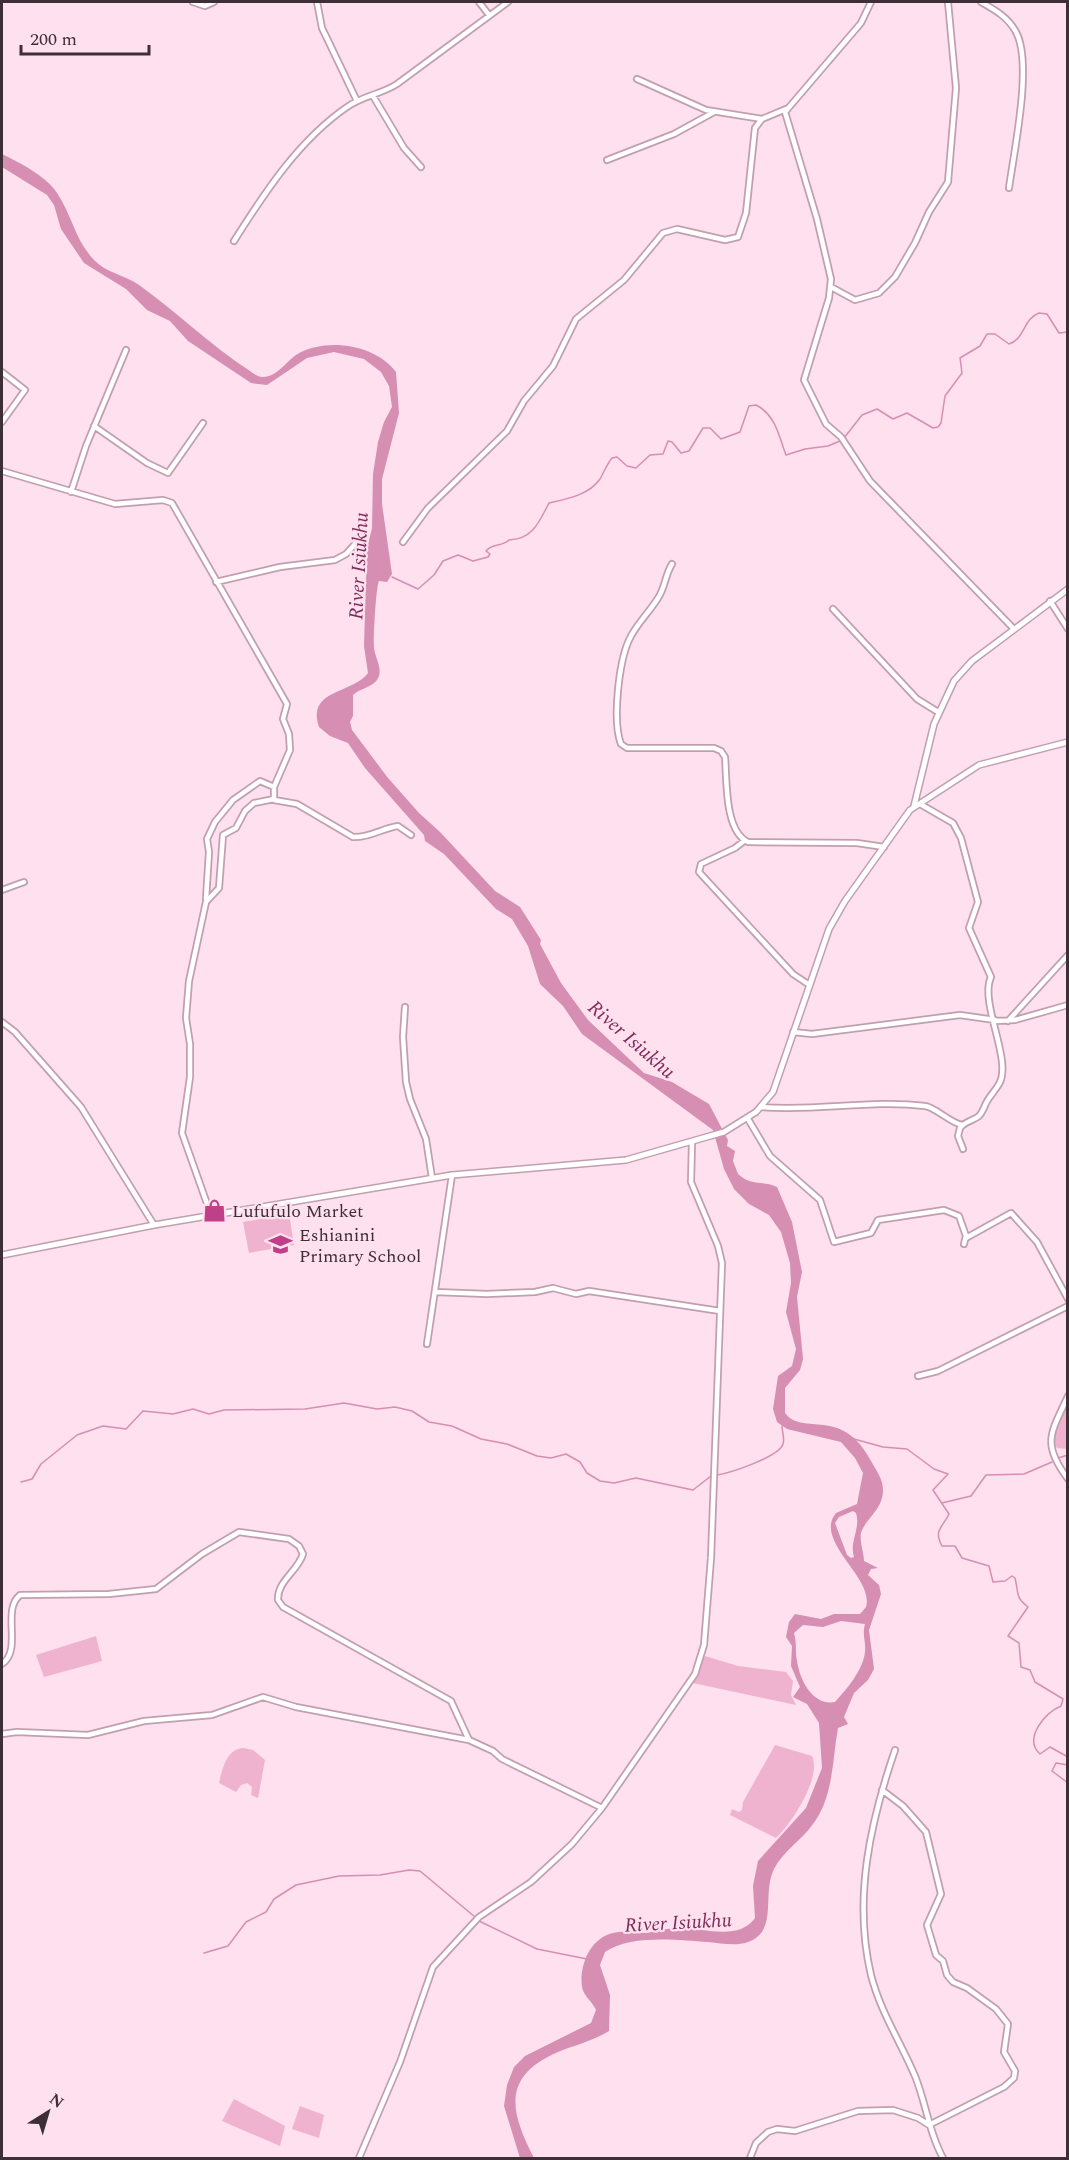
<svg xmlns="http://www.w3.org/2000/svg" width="1069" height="2160" font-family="Spectral,serif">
	<rect width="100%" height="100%" fill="#fee0ee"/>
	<!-- green -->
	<path fill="#efb2cf" d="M289,1214l5,31 -45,8 -6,-31z
		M1067,1401v48l-10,-1 -4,-4v-11z
		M96,1636l6,25 -58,16 -8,-22z
		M705,1656l33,10 48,6 7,9 -2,14 5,10 -103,-22z
		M775,1745l37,11c10,21 -20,67 -36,82l-46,-23 2,-6 7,3 3,-2 1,-8z
		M244,1748l9,2 12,10 -7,38 -7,-3 1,-8 -5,-4 -6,2 -5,7 -17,-9c4,-15 7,-34 25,-35z
		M234,2099l51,27 -5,20 -58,-25z
		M300,2106l24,9 -5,23 -27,-9z"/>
	<!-- water -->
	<path fill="#d68eb2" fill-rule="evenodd" d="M2,154c18,9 44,22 55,39 15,22 18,48 38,68 12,12 30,14 44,24 38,27 71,60 111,86 3,2 8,6 12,6 14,1 24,-15 34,-22 29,-18 79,-11 100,17l3,41 -17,66v25l10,70 -5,8 -8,-1c-3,5 -6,59 -5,67 1,10 10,22 3,32 -5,7 -18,9 -24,15v21l-3,6 2,8 36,48 31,35 21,19 55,59 25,16 21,33 -1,4 21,39 27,37 56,53 28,9 37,22 19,36 -1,6 8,5 -2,10 5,13c14,13 26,6 39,13l15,35 10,50 -5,25 6,62 -3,11 -15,18v25c18,24 57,-8 86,48 5,9 12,18 12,29 0,18 -14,26 -21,40 -4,8 2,22 2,31l14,7 -7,1 -3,6 11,10 2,9 -12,36 5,39 -6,11 -14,13 -10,24 4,7 -10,4c-6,32 -4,68 -25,96 -11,16 -30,27 -39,45 -13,27 6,64 -29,74 -13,3 -24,0 -37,-1 -29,-2 -78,-8 -103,10l-5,13 10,30 -1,36c-16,10 -34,14 -51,21 -58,25 -47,61 -24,106h-14l-16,-52 3,-21 7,-18 11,-11 66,-33 5,-13c-3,-8 -12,-13 -14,-23 -3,-21 8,-49 31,-54 11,-3 22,0 32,0 11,-1 22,-5 32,-5 25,-1 61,14 78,-10l-2,-32 5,-25 48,-53 16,-40 -3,-45 -12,-19 -14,-7 7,-10 -9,-21 1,-20 -6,-9 3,-15 6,-8 26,5 13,-5h26l6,-7c9,-29 -53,-66 -30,-94l21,-9 6,-31 -8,-15 -14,-16 -54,-13 -10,-7 -4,-13 5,-33 14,-10 4,-17 -10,-37 5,-29 -1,-20 -9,-31 -12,-17 -20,-11 -15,-15 -10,-20 -11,-39 -131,-96 -19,-28 -23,-22 -12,-38 -16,-27 -16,-10 -52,-55 -19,-13 -1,-6 -59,-67 -17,-25 -18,-7 -11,-9c-13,-38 34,-33 49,-54l-4,-27 3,-97 5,-21 1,-54 5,-32 6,-20 8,-15 -3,-21 -8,-14 -17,-13 -30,-7 -27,6 -40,27 -16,-2 -63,-42 -18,-20 -23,-11 -21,-21 -42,-26 -23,-34 -7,-24 -7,-10 -45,-28zM853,1511l3,2c5,15 -7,29 -2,44l-3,1 -4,-3 -12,-32 4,-6zM841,1621l24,3c-3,11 1,17 0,28 -2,18 -18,37 -30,50 -22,4 -35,-21 -38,-41 -2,-10 0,-18 -3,-28l9,-8 20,2z"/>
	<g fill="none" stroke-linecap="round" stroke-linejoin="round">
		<!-- stream -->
		<path stroke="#d68eb2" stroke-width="1.5" d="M844,438l18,-23 15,-6 16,10 14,-6 26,15 5,-1 3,-4 4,-27 17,-23 -2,-15 20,-12 7,-12h8l14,10c16,-5 14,-25 30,-31l8,1 12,19 9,-1
			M392,577l26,12 16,-14 9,-14 15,-6 15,6 15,-4 2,-3 -4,-3c6,-8 16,-4 23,-11 24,-1 30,-18 40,-37 18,-4 40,-8 51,-24 4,-7 7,-15 12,-21l5,-1 10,9 9,2 14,-13 13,-1 5,-13 4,1 9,11 8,-2 14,-23h7l11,11 19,-7 9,-26 7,-1c20,10 23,32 30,50l19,-6 23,-3 12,-5
			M854,1439l29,8 24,2 27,20 14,5 -15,16 16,24c-6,13 -16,16 -7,32h13l7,12 27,8 4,16 12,-1 7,-5 3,2c4,16 0,19 13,29l-20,29 11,7 2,24 9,3 5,12 28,17 -2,7c-16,6 -38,33 -21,48l10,-7 18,10
			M1058,1458l10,-3
			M717,1475c13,-2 62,-18 66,-31 2,-6 -1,-12 -1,-18
			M21,1482l11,-3 9,-15 36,-29 26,-9 23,3 17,-18 30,3 20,-5 16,5 15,-4 81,-1 39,-6 33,6 18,-2 17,4 17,11 23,4 29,13 26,5 30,12 14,2 15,-4 14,8 7,11 13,8 14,2 22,-5 57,12 18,-14
			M942,1503l29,-7 15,-21 38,-1 28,-12
			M1068,1765l-12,-2 -4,8 16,12
			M479,1921l58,28 50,10
			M204,1953l24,-7 18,-24 20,-10 8,-13 22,-14 43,-9 41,-1 29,-5 11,1 55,46"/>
		<defs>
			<path id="minor" d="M193,2l12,4 9,-4
				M317,2l5,26 35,73
				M479,2l10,13
				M871,2l-10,21 -76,89 32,107 14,60 -2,19 -25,82 22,44 15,13 29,44 143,147
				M981,2c14,8 27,15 35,30 17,31 -2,119 -7,156
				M637,79l69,31 56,9
				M373,96l31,52 17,19
				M607,160l67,-26 40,-22
				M234,241c31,-49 65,-101 113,-134 15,-11 35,-13 50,-23l111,-82
				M831,287l24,13 24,-7 16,-16 20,-34 14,-31 19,-30 8,-94 -8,-86
				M2,372l23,18 -23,32
				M94,426l53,37 21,10 35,-50
				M2,471l113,33 48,-4 9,3 115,201 -4,15 6,15 1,16 -16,37v12l-20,4 -9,8 -9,17 -13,7 -4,53 -13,14 -17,79 -3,37 4,26v33l-8,56 29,82
				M71,492l15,-46 40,-96
				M403,542l25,-34 79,-77 17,-30 29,-35 23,-47 48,-39 39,-47 14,-4 48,11 13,-3 8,-24 9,-85 7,-9 24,-10
				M672,564c-7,11 -7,24 -14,34 -9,15 -22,26 -29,42 -10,22 -17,81 -8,104l6,4h87l7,3 4,6c2,22 -1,74 23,85l109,1 27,4
				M216,582l64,-15 55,-7 11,-6 10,-11
				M1050,601l18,28
				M833,609l84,90 21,13
				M274,800l23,4 56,33c16,1 30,-9 45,-11l13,9
				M920,804l33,19 8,15 17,64 -9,26 22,49c-12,26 22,84 8,107 -5,9 -12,14 -15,24 -2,3 -2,5 -5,8 -6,5 -14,5 -19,12l-2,8 5,13
				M744,841l-9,7 -34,16 -2,8 94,102 15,10
				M2,890l22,-8
				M206,899l3,-47 -2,-13 8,-17 18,-22 27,-19 14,6
				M405,1007l-2,30 3,45 4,17 16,40 6,39
				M995,1021l20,-1 53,-15
				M1008,1021l60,-66
				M2,1022l13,10 66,75 73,118
				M793,1032l19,2 148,-19 35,5
				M761,1107c55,5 110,-8 164,-1 10,1 24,16 37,19
				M748,1119l22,37 50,44 14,42 37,-9 7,-13 66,-10 15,6 7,20 -2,8
				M966,1238l45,-25 26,29 31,57
				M435,1292l52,2 48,-2 18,-4 23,6 13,-3 131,20
				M427,1344l25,-169
				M918,1376l20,-5 130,-65
				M1068,1396c-17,37 -27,47 0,83
				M2,1664c21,-14 -1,-54 18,-69l89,-1 47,-5 46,-35 37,-22 50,7 10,7 4,8c-5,17 -26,27 -25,46l5,7 168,94 18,39
				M2,1734l15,-2 71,3 56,-14 68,-6 51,-18 33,10 173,33 24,11 9,8 100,49
				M895,1750c-25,73 -42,149 -24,225 9,36 30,68 44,101 11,27 14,57 28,82
				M359,2158l41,-96 33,-95 46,-50 52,-35 41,-38 30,-36 93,-134 9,-29 7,-87 11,-295 -4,-17 -27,-64 1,-40
				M750,2158l6,-15 12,-11 9,-3 18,2 63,-20 35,-1 25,8 11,7 75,-38 10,-9 1,-7 -11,-19 4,-28 -12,-15 -29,-21 -14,-6 -6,-7 -4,-14 -7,-6 -9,-30 14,-31 -15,-62 -23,-26 -21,-16"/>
			<path id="tertiary" d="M914,806l20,-82 20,-43 18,-20 96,-72
				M2,1255l152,-30 298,-50 174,-15 98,-28 32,-20 17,-20 56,-163 16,-28 65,-91 69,-45 89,-23"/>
		</defs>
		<!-- minor casing -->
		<use href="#minor" stroke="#c29faf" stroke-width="8"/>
		<!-- tertiary casing -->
		<use href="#tertiary" stroke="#c29faf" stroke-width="8"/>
		<!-- minor -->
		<use href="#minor" stroke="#fff" stroke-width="4.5"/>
		<!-- tertiary -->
		<use href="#tertiary" stroke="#fff" stroke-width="5"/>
	</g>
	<!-- icons -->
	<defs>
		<symbol id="shop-bare" viewBox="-9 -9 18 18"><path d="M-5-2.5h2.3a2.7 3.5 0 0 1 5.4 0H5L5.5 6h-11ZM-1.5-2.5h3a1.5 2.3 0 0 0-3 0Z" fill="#bf3f89" stroke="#fee0ee" stroke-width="2.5" paint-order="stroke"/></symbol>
		<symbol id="school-bare" viewBox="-9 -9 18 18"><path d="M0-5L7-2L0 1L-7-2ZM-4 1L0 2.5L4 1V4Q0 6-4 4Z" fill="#bf3f89" stroke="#fee0ee" stroke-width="2.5" paint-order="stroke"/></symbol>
	</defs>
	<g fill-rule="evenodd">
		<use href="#shop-bare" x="198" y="1194" width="33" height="33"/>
		<use href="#school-bare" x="264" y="1228" width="33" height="33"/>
	</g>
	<g text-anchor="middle" stroke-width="4.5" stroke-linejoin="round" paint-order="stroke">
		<!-- poi labels -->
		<g font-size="18" fill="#3d2f35" stroke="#fee0ee" text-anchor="start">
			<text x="232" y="1217">Lufufulo Market</text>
			<text x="299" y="1241">Eshianini<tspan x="299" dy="21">Primary School</tspan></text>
		</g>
		<!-- water labels -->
		<g font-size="20" font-style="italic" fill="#7f2c5b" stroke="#fee0ee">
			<text transform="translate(358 566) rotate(-87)" y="7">River Isiukhu</text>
			<text transform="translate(632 1039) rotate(41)" y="7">River Isiukhu</text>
			<text transform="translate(678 1922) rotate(-3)" y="7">River Isiukhu</text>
		</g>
	</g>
	<!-- border -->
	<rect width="1069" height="2160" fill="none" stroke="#3d2f35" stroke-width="6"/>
	<!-- north arrow -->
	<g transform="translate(48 2112) rotate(37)" stroke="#fee0ee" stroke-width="4.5" paint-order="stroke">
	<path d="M0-4.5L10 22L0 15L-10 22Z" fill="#3d2f35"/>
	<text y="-9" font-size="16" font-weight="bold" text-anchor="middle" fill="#3d2f35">N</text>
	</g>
	<!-- scale -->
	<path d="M21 45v9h128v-9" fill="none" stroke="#3d2f35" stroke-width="3"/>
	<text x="30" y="45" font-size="18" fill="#3d2f35" stroke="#fee0ee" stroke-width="4.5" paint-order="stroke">200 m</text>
</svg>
